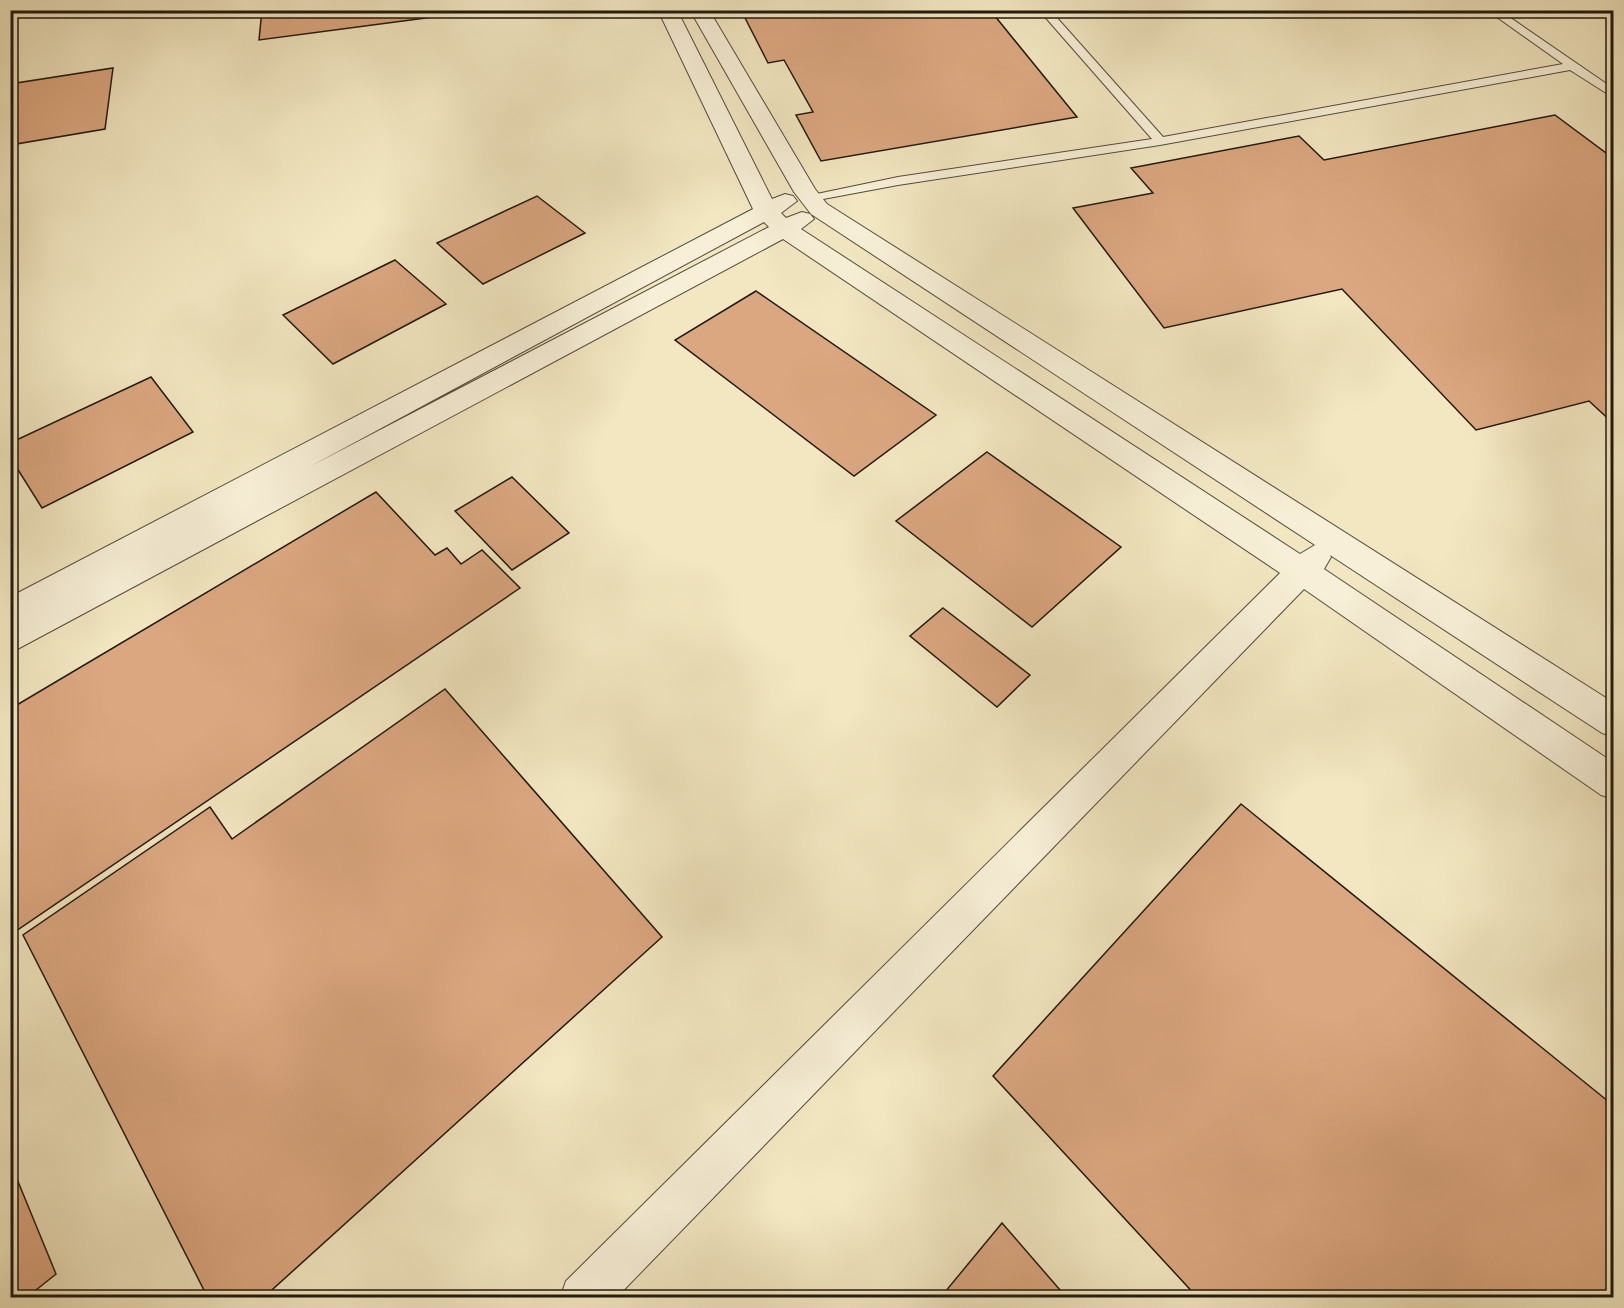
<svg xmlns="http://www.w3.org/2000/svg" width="1624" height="1308" font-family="'Sorts Mill Goudy',serif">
	<rect width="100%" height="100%" fill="#f2e7c1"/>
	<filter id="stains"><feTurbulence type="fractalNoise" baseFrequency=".00333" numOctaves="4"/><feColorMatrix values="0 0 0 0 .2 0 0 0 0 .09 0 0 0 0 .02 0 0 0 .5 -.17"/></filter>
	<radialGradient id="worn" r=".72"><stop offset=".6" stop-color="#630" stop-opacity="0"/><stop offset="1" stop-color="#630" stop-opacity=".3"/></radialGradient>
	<!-- building -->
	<path fill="#dba780" stroke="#20190f" stroke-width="1.5" d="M262,10h209v2l-212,28z
		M741,10h249l87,107 -256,44 -25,-46 17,-3 -29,-52 -16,3z
		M1070,10h38l-33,6z
		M113,68l-8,61 -95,16v-61z
		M1555,115l59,44v265l-25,-23 -113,29 -134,-141 -178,39 -91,-120 80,-15 -22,-25 168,-32 25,24z
		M537,196l48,37 -102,51 -46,-41z
		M395,260l51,44 -113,60 -50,-49z
		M756,291l180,124 -82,61 -179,-136z
		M151,377l42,55 -151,76 -32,-51v-14z
		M987,452l134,95 -89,80 -136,-106z
		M512,477l57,56 -57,37 -57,-59z
		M376,492l59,63 12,-7 14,16 21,-14 38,38 -510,347v-226z
		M943,608l87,67 -33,32 -87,-71z
		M445,689l217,248 -399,361h-55l-185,-363 187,-128 22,32z
		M1241,804l373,302v192h-416l-205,-222z
		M10,1162l46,112 -30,24h-16z
		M1002,1223l65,75h-127z"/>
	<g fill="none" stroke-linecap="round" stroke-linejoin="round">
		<defs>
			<path id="lane" d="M1039,10h11l113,127 400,-73 -76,-54h12l115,79v9l-44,-28 -410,75 -262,40 -91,17v-6l91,-19 254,-38z"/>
			<path id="street" d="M658,10h19l95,189 13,-5 8,2 4,5 -16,12 5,5 16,-6 8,2 4,5 -13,10 499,325 15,-9 -504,-331 -17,-22 -104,-182h19l106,179 12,15 787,499v34l-12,-4 -272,-178 1,2 -7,12 290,194v36l-13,-4 -297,-206 -688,709h-56l6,-17 714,-708 -497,-334 -773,414v-56l743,-388zM764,222l5,5 -460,240z"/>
		</defs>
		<!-- lane casing -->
		<use href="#lane" stroke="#544c3c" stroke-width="2"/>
		<!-- street casing -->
		<use href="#street" stroke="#544c3c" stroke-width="2"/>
		<!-- lane -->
		<use href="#lane" fill="#f7efd7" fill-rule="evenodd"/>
		<!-- street -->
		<use href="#street" fill="#f7efd7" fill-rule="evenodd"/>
	</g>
	<!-- margin -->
	<rect width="1624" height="1308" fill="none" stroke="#f2e7c1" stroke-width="36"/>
	<rect x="12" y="12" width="1600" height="1284" fill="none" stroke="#20190f" stroke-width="3"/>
	<rect x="18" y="18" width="1588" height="1272" fill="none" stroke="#20190f" stroke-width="1.5"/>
	<rect width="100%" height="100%" filter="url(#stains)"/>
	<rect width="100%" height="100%" fill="url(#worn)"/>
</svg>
